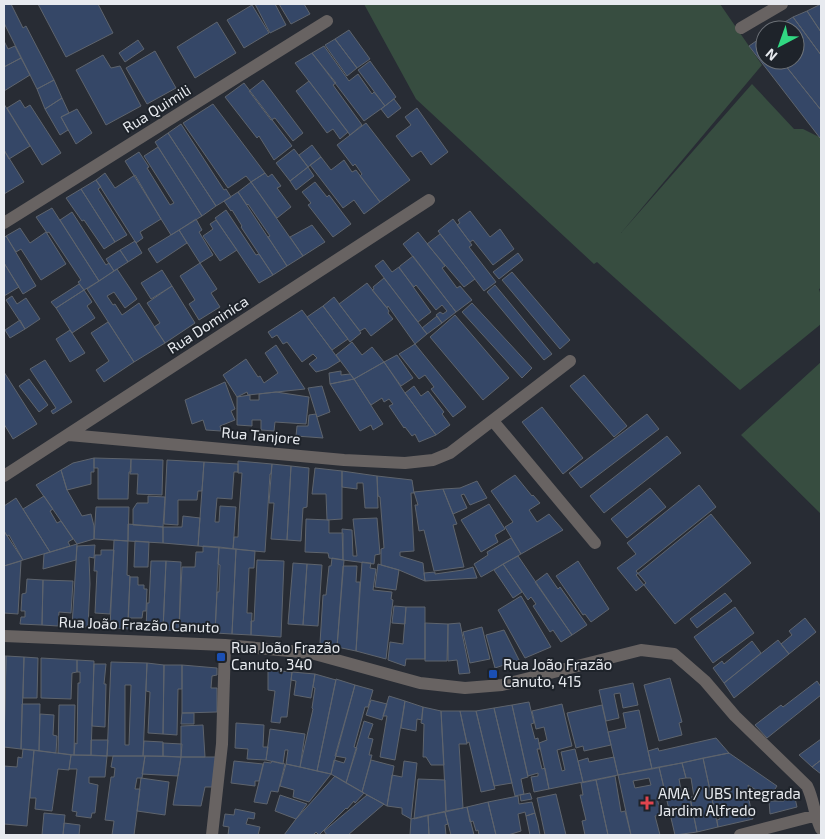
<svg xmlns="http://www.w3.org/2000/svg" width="825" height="839" font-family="'Exo 2',sans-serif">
	<rect width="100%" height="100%" fill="#282c34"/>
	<!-- green -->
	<path fill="#374d40" d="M364,4h356l42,61 -141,168 131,-149 42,45h9l16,8h2v151l-2,1 2,7v28l-81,66 -143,-128 -3,2 -178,-165z
		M821,362v152l-80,-79z"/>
	<!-- building -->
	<path fill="#354767" stroke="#5e646d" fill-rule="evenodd" d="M4,4h7l12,24 3,-2 28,54 -17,9 -33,-66z
		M38,4h60l15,29 -47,24z
		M255,4h20l11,21 -16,8z
		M279,4h25l6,10 -19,10z
		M821,4v28l-14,-21z
		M252,5l17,28 -25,15 -17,-28z
		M807,11l14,21v23l-28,-38z
		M793,17l28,38v55l-40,-50h14v-30h-23z
		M217,22l19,31 -41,25 -18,-31z
		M349,30l21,29 -13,9 -22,-29z
		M762,37l3,3v20h16l40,50v27l-1,1 -71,-92z
		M335,39l22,29 -10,8 -22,-31z
		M138,40l6,9 -19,13 -6,-9z
		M4,41l4,8 7,-3 6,12 -17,9z
		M324,46l25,35 9,-7 14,20 2,-2 11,14 -21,15 -52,-68z
		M155,51l21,37 -29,16 -21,-36z
		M312,53l24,30 -3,2 29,40 -12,10 -55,-72z
		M103,55l8,13 9,-2 21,40 -35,19 -30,-55z
		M21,58l9,17 -26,16v-24z
		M370,61l26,36 -11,9 -27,-36z
		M54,80l8,18 -17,11 -8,-20z
		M263,80l40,53 -10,8 -18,-23 -4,2 -22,-29z
		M309,81l39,51 -8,7 -7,-10 -6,4 -31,-42z
		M244,83l48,63 -18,14 -15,-24 -2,2 -32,-41z
		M62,98l7,15 -8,4 7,13 -8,5 -15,-26z
		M394,99l7,9 -13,10 -7,-9z
		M20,100l5,8 5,-3 31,48 -19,12 -35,-57z
		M4,104l26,42 -21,13 -5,-9z
		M213,104l52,69 -14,9 -5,-6 -18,12 -45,-65z
		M417,108l31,44 -17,13 -10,-14 -9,6 -16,-21 15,-11 -6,-8z
		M77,109l15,24 -16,11 -15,-27z
		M366,123l44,57 -30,22 -20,-26 2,-2 -7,-10 -2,2 -16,-21z
		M181,124l43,66 2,-1 5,8 -15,9 -48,-73z
		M168,133l48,73 -14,10 -47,-74z
		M312,145l9,12 -13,10 -9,-12z
		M158,147l44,69 -31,19 -46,-74 14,-9 10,15 -2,1 23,37 4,-2 -30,-47z
		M294,149l14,18 -18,14 -14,-18z
		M4,150l20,32 -20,12z
		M321,157l10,13 13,-10 8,12 4,-2 24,32 -16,12 -10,-14 -11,8 -33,-43z
		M308,167l6,9 -18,14 -6,-9z
		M105,173l10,15 20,-13 26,44 -21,13 3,6 -7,5 -40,-63z
		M265,173l3,4 4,-3 9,12 -4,2 14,19 -14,11 -26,-36z
		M96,180l5,7 -3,2 29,46 -12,7 -34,-53z
		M251,182l52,74 -16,10 -19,-29 2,-1 -22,-32 -1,1 -9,-13z
		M315,182l12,15 2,-2 22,29 -18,13 -25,-32 3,-2 -9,-11z
		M81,189l34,53 -11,7 -20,-29 -2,1 -16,-23z
		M238,192l49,74 -14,9 -32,-48 1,-1 -10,-16 -1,1 -7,-10z
		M52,208l47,73 -15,9 -6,-8 3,-2 -32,-48 -2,1 -11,-16z
		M226,210l30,45 3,-1 14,21 -14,8 -44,-65z
		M470,211l20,26 10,-8 14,20 -21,16 -20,-25 -3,2 -13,-17 3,-2 -2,-3z
		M72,212l34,53 3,-2 5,8 -15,10 -39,-61z
		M196,219l6,11 -3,2 14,23 -13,8 -21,-33z
		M453,219l19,26 -3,2 27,35 -12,9 -46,-60z
		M216,220l21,30 -17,11 -17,-25 10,-7 -3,-5z
		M312,225l13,17 -22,14 -13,-19z
		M20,228l10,15 16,-11 20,32 -25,16 -20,-31 -5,3 -10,-16z
		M179,230l8,13 -30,20 -9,-14z
		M418,232l27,34 -3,2 15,20 3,-2 12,14 -16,12 -53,-68z
		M440,234l35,45 -11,8 -37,-43z
		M6,236l30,50 -13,8 -19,-31v-25z
		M135,241l7,12 -14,9 -8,-12z
		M120,250l8,12 -14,9 -8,-12z
		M518,253l5,7 -24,19 -6,-7z
		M413,256l43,56 -14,11 -6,-8 4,-3 3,2 4,-3 -5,-6 -6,5 -20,-25 -2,2 -15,-19 1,-2z
		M383,260l9,12 7,-5 32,45 -13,10 -43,-56z
		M4,263l15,24 -15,9z
		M200,263l17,26 -6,4 9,14 -21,13 -10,-16 6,-4 -15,-24z
		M117,269l20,30 -12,9 -11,-16 -7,4 6,9 2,-1 7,11 17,-12 26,40 -31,19 -47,-73z
		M162,270l10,16 -21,13 -10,-16z
		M512,272l58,68 -10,9 -58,-69z
		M384,278l43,56 -12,10 -27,-38 -1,2 -15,-18 2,-1 -1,-2z
		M367,283l20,25 2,3 -1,2 5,6 -22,17 -6,-8 -5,3 -21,-27z
		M79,284l5,6 -28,18 -5,-6z
		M495,285l57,69 -8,6 -57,-68z
		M172,286l23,37 -30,20 -11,-16 6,-4 -13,-20z
		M84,290l8,12 -5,4 8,12 -23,15 -16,-25z
		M12,296l5,8 9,-6 14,21 -15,10 -19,-29z
		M334,297l27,36 -11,9 -27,-36z
		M472,303l60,65 -10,10 -60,-66z
		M323,306l25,33 -16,11 -25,-33z
		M302,310l38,51 -13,8 -11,3 -7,-8 8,-6 -4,-4 -11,8 -15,-20 -4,2 -6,-9 -5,3 -4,-6z
		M455,315l54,63 -26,22 -53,-63z
		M437,316l5,7 -15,11 -5,-6z
		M20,320l5,9 -15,9 -5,-8z
		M108,322l26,40 -30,20 -8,-12 13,-9 -18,-28z
		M70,330l15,23 -15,9 -14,-23z
		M352,342l10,13 10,-8 12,15 -30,17 -18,-24z
		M415,344l51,63 -13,10 -22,-28 3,-2 -9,-12 -6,4 -20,-25z
		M276,345l29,44 -57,6 -1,-3 -10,5 -14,-22 23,-16 12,18 2,-1 4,7 14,-10 -13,-20z
		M397,355l16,23 -12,8 -17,-24z
		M45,360l27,42 -19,12 -2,-3 5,-3 -26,-39z
		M384,362l21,31 31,42 -17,7 -4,-8 -3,2 -7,-9 -1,1 -15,-22 4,-2 -4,-5 -5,3 -2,-4 -11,7 -17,-26z
		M341,371v4l9,-1 4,5 -24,5 -1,-11z
		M4,372l33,52 -24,15 -9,-15z
		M584,375l43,51 -13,11 -44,-51z
		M29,379l19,26 -9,7 -20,-26z
		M354,379l29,45 -10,6 -2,-5 -11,6 -30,-47z
		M225,382l10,27 -4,2 4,9 -15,6 1,5 -15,-1 -3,-10 -11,4 -7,-24z
		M322,386l8,26 -13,5 -9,-29z
		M414,386l7,10 7,-5 16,21 -2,2 8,11 -14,10 -31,-42z
		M276,392l33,5 -3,27 -31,-2 -1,9 -13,-1v-10h-9v6l-15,-1v-28l13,-2v5h9v-6z
		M542,407l41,51 -20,16 -41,-52z
		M316,414l7,24 -27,-2 1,-10h11l1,-11z
		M647,414l12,15 -78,59 -12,-15z
		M667,436l14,17 -77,60 -14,-17z
		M94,458l37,1v13h-2l-1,27h-30v-31h-4z
		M94,458v14h-3v12l-24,6 -6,-20 12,-7z
		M131,459l32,1 -1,35 -25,-1 1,-20h-8z
		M167,460l37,2 -2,29h-4l-1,9h-19v25l-14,-1z
		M238,461l34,3 -1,10h-1l-5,78 -32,-3 1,-12h4l1,-23 3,-41h-4z
		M204,462l34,2v8h-4l-2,27 -15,-1 -2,24h4l1,-16 16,1 -3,42 -35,-3z
		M272,464l19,2 -4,74 -16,-1 3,-36h-5z
		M291,466l18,2 -2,39 -4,1 -2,33 -14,-1z
		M315,468l27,3v48l-15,1 -1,-26h-14z
		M61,470l6,20 15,26 9,-2 3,12v13l-17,5 -41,-59z
		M342,471l35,5 1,32h-13l-2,-25h-6v6l-15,-2z
		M515,475l17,21 1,-1 7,8 -11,7 8,12 12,-8 14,16 -42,24 -16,-27 8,-5 -22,-31z
		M377,476l35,4 2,13h-3l3,58 -14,1v4l23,7 2,18 -26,-11 -18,-5v-16l3,-1 -4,-51 -2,-1z
		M477,481l10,17 -17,7 -6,-11 -3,1 6,13 -14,6 -10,-25 17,-1z
		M699,485l17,22 -80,64 10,12 -10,8 -19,-23 19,-14 -9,-11z
		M650,488l16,19 -39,31 -16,-19z
		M443,489l14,35 -4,1 11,42 -30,4 -10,-41 -5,1 -4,-26h3l-4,-13z
		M44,496l9,13 -3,2 7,12 4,-2 12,18 -5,3 2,4 -20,6 -27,-43z
		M148,496l17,1 -2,30 -30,-2v-16l4,-6h11z
		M16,498l34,54 -27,8 -14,-25 -2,1 -3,-5v-25z
		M489,504l16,25 -10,6 3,7 -17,10 -20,-32z
		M96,507h33l-1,34 -34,-2z
		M711,514l40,49 -76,61 -39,-49z
		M183,516l17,2 -2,28 -35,-3v-16h19z
		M377,518l3,36 -5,1 -1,9 -31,-4 -1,-31 10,1 1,26h4l-4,-37z
		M306,519l23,1v13h14v27l-14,-2 -1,-5 -23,-1z
		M128,524l35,3v16l-35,-2z
		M4,531l19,29 -19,6z
		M511,538l10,16 -40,23 -7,-13 14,-9 -1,-3z
		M114,540l14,1 -1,34 3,1 -2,53 -18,-1z
		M135,541l14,1 -1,25h-14z
		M77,544l-1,16 -33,9 1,-15z
		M95,545l-1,13 -5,-1 1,27 -2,43 -16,-1 5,-80z
		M203,546l16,1 -4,86 -36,-2 3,-64h13l1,-15h7z
		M219,547l17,2 -4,85 -17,-1 2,-41h2l1,-27 -2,-1z
		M236,549l19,2 -1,17h-5l-2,45h5l-1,22 -19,-1z
		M101,550h13l-4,64 -15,-1 2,-42h-3l1,-16h6z
		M518,556l54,79 -11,7 -8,-12 -3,2 -17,-26 3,-2 -5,-7 -3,3 -25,-36z
		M332,558l12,2 -7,87 -17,-4 3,-48h3l3,-29h2z
		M257,560l27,1 -3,76 -30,-2v-14h3z
		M21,561l-3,53 -14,-1v-47z
		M151,561h15l-3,69h-17l1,-27h2z
		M166,561l15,1 -2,69 -16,-1z
		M578,561l31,48 -18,13 -6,-8 -2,1 -27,-39z
		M362,562l9,1 -1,5 6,1 -3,21 19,2 -1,7 2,1 -7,59 -30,-8z
		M293,563l14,1 -4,61 -15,-1z
		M307,564l15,1 -4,61 -15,-1z
		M378,564l21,6 -3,20 -21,-3z
		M503,564l19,28 -9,6 -19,-28z
		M343,566h14l-1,16h4l-4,69 -19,-4z
		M473,567l4,11 -52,3 -1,-8 11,-1v2l28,-4z
		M547,573l11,16 2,-2 27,38 -15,10 -37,-53z
		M130,577h8v8h6v4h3l-1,22h-3l-1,7h-14z
		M27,579l16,1 -1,45 -22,-1 1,-7h4v-6h-4l1,-17 4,-1z
		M43,580l30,1 -2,32 -12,-1 -1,14 -16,-1z
		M725,593l7,8 -35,27 -7,-9z
		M521,596l30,51 -26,11 -27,-48z
		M394,606l12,1 -1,17 -13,-1z
		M406,607h19v52h-19l-1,7 -17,-6 2,-18 13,2z
		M735,607l19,26 -41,30 -19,-26z
		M805,618l11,14 -27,22 -8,-10 11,-9 -3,-4z
		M425,623l23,1 -1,37h-22z
		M460,623l10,50 -11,1 -2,-14 -9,1v-37z
		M482,627l8,32 -20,4 -7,-31z
		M504,630l15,30 -24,8 -9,-33z
		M778,640l11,14 -55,44 -10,-15z
		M752,641l9,12 -37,30 -11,-15 9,-7 2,3z
		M4,656h2l-2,91z
		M6,656l18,1 -3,92 -17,-2z
		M24,657l14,1 -1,40h-14z
		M41,658l36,2v12l-5,1 -1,26 -30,-1z
		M77,660l17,1 -3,94h-17l1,-12 2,1 1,-61h2v-11h-3z
		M111,662l36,1 -4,93h-36zM125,685h6l-2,60h-4z
		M147,663l17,2 -1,69 -15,-1 2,-41 -4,-1z
		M94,664h12l-2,20h2l-1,43 -13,-1z
		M164,665h18v24h-4l-1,46 -14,-1z
		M182,665l35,3v7l-5,1 -1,12h6v24l-35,1z
		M268,670l24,2 -5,45h-6l-1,6 -9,-1 4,-31 -7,-1z
		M292,672l23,2 -4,24 -17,-3 2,-14 -5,-1z
		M315,674l21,6 -19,91 -17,-4 13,-58 -1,-1 3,-20 -2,-1z
		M670,678l12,44 -3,1 3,12 -23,6 -15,-56z
		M336,679l19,6 -24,89 -14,-3z
		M817,681l4,6v8l-54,43 -12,-13 26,-20 2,2z
		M633,683l5,22 -15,3 -3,-15 -6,1 5,24 -13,3 -7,-31z
		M355,685l18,5 -5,17h-3l-11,40 3,1 -11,35 -15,-9 3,-14 10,3 2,-5 -11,-2z
		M389,696l16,5 -10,59 -15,-3 7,-41h-4z
		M371,700l16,4 -5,16 -16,-5z
		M405,701l18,6 -1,13 -5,-1 -1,12 -15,-3z
		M529,702l5,21 -3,1 4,15 3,-1 2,11h-3l5,20 3,-1 4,21 -15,3 -3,-15 7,-1v-3l-10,3 -16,-71z
		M22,704h18l-1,47 -18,-2z
		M562,704l10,42 -15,4 5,21 3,-1 -4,-18 14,-3 8,33 -34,7 -10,-46 8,-3 -3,-13 -8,2 -4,-18z
		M59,705h16l-1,50 -16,-2z
		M512,705l16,72 -7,2 3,15 -9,2 -21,-88z
		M602,705l9,40 -27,6 -1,-5 -7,2 -9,-35z
		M423,707l18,4 3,54h-13l-5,-8h-3l1,-33 -3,-1z
		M494,708l18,75 -18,3 -18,-75z
		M639,710l13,59 -34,6 -10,-43 18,-4 -3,-15z
		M441,711h19l7,33h-8l4,64 -17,3z
		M460,711h16l19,78 -14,3 -12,-50 -2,1z
		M182,713h12v11h-13z
		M40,714l14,1 -1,20 4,1 -1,17 -17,-2z
		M364,721l9,3 -5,14 5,1 -4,16h3l-10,37 -16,-9z
		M236,723l28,2 -1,22h5l-2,13 -19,-1 1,-10 -13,-1z
		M203,725l2,32h-24v-31z
		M270,729l35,5 -5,33 -14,-3 2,-14h-3l-2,14 -17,-4z
		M716,738l13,15 -77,16 -4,-18 10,-3 1,3z
		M821,739v21l-9,7 -13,-12z
		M91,740h17l-1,16 -16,-1z
		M144,741l19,1v14h-20z
		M163,743l19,1 -1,13 -18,-1z
		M23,749l11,1 -7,76 -23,-2v-58l13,1 1,-10 4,1z
		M34,750l37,5 -2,15 -11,-1 -6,42 -17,-2 1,-11h-6z
		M729,753l48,33 -8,12 -21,-13 3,14 -2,1 4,19 -35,8 -1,-7 3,-1 -3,-12 -3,1 -11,-50z
		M71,755l36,1 -2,21h-16v6l9,2 -3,28h-3l-1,5 -15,-2 1,-4 -5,-1 5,-42h-8z
		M113,756h32l-3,22h-5l-2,11h5l-6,46h-22l2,-14 -9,-1 6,-43h3l1,-9 -4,-1z
		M145,756l36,1 -3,19 -36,-2z
		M181,757h36l-4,30h-8l-4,19 -28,-1z
		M614,757l4,18 -35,7 -5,-21 10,-3 1,4z
		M703,758l15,69 -21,5 -7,-35h4l-3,-19h-5l-4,-15z
		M371,760l23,6 -7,40 -25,-14z
		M821,760v14l-9,-7z
		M234,761l29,3 -4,17h-4v5l-24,-3z
		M272,761l13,3 -7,28 -7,-1 -4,13 -13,-2 10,-40 7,1z
		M404,761l13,2 -6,56 -9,-5v-6l-15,-2 5,-31 10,2z
		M682,763l4,15 -7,1 2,11 7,-2 9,44 -22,3 -16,-68z
		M286,764l14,3 31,7 -22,28 -16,-5 1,-7 -14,-4z
		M659,767l7,29 -9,2 4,17 -6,1 5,19h-29l-13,-60zM649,778l2,7 -16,3 -2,-7z
		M335,776l29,17 -9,10 -1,-2 -7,8 -1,-1 -27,27 -3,-3 -3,3h-29l12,-16z
		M615,776l6,36 4,-1 6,24h-23l-12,-55z
		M141,778l28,4 -4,33 -28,-4z
		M418,779l27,1 1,31 -32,8z
		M596,780l12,55h-23l-3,-14 4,-1 -6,-25h3l-2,-12z
		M785,791l10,7 2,9 -27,7 -1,-13h15z
		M530,793l2,6 -11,2 -1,-6z
		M556,794l10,41h-21l-8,-37z
		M280,795l27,9 -11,15 -21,-8z
		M367,795l17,9 -36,31h-21l-3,-4z
		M518,796l1,8 13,-2 3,11 -9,3 -1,-4 -7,2 3,17 -13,4h-12l-8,-33z
		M488,802l8,33h-17l-1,-5 -2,1 -3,-10 -3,1 -3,-15z
		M467,807l7,28h-23l-6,-23z
		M235,809l20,4 -1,6 -6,-1 -2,6 14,3 -2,8h-30l1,-8 -6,-1 2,-12 9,1z
		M445,812l3,12 -3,1 1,10h-17l-1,-20z
		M44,813l21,2 -2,20h-21z
		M535,813l3,11 2,11h-10l-4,-19z
		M428,815l1,20h-19l1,-16z
		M64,823l16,2 -1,10h-16z"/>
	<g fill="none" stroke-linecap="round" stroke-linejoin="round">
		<!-- minor -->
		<path stroke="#686362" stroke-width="12" d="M741,28l41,-24
			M4,223l323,-202
			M493,421l102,122
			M69,435l275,25 61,3 28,-3 17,-7 120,-92
			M4,476l425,-276
			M4,636l221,9 86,8 109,30 45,5 37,-3 139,-35 33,4 31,27 30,35 72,70c7,14 7,29 14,43
			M212,835l10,-91 3,-99
			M740,835l81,-21"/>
	</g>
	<!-- markers -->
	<g fill="#1a4fb4" stroke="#1e232a" stroke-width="2">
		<rect x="216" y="652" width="10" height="10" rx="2.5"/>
		<rect x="488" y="669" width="10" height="10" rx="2.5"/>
	</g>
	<path fill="#e0444e" stroke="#1e232a" stroke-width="2" d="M644.5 795.5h5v5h5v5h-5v5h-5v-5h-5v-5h5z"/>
	<g text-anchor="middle" stroke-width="4" stroke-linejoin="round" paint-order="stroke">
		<!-- street labels -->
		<g font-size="15" fill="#e7eaef" stroke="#1e232a">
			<text transform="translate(157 109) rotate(-32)" y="5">Rua Quimili</text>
			<text transform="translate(208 325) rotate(-33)" y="5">Rua Dominica</text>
			<text transform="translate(261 436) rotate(5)" y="5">Rua Tanjore</text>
			<text transform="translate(139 625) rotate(2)" y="5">Rua João Frazão Canuto</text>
		</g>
		<!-- poi labels -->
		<g font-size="15" fill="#e7eaef" stroke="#1e232a" text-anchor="start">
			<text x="231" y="653">Rua João Frazão<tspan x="231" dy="17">Canuto, 340</tspan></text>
			<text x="503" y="670">Rua João Frazão<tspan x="503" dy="17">Canuto, 415</tspan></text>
			<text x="658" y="799">AMA / UBS Integrada<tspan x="658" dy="17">Jardim Alfredo</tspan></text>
		</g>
	</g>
	<!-- border -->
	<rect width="825" height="839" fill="none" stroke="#e7eaef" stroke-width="10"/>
	<!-- north arrow -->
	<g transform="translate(780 45) rotate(221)"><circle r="24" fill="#1e232a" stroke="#6e7379"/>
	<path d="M0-4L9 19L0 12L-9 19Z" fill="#31d882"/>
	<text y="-8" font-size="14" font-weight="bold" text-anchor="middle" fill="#e7eaef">N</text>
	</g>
</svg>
